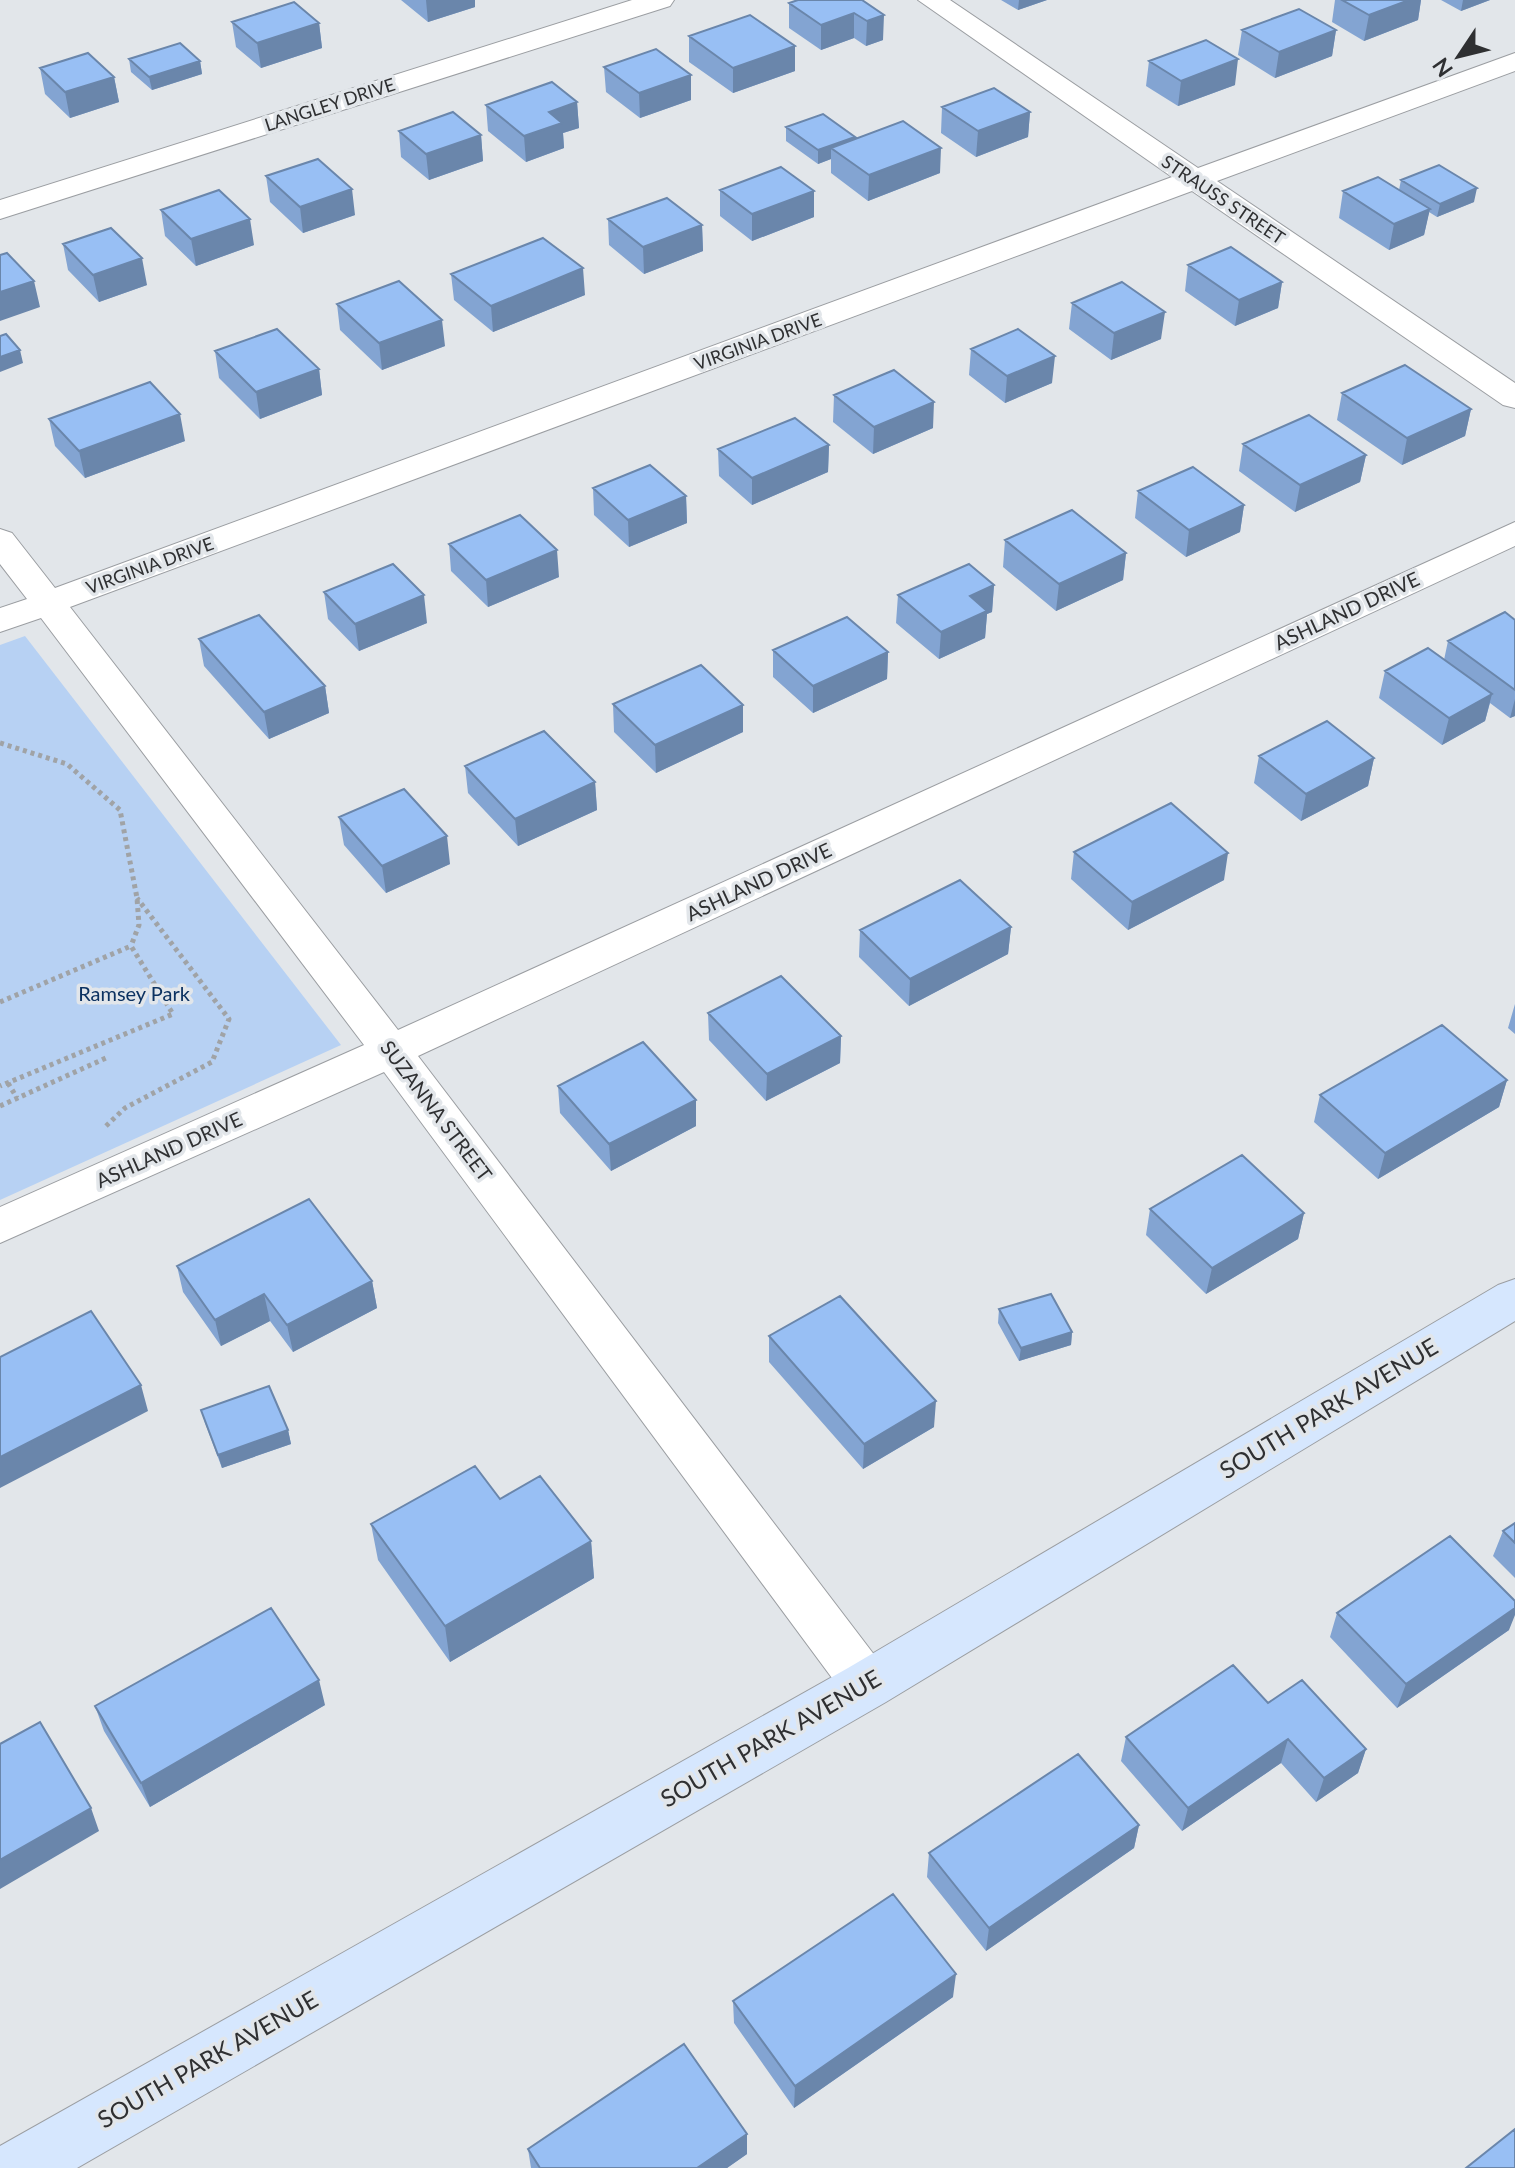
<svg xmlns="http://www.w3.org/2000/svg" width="1515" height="2168" font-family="Lato,sans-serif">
	<rect width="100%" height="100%" fill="#e2e6ea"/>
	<!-- green -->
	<path fill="#b7d1f3" d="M25,636l316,409 -341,155v-555z"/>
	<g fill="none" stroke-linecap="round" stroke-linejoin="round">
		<defs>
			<path id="street" d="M632,0h42l-4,6 -670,213v-19z
				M918,0h32l248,168 317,-115v18l-298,110 298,202v25l-12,-3 -311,-214 -1122,416 328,423 1117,-508v24l-1097,510 467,613 7,16 -7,16 -18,6 -18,-6 -465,-629 -384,171v-36l364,-162 -323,-427 -41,14v-24l27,-9 -27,-35v-35l12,4 43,55 1117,-411z"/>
			<path id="secondary" d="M1515,1279v42l-629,381 -809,466h-77v-22l848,-478 650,-383z"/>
		</defs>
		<!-- street casing -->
		<use href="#street" stroke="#9b9ea2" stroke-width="2"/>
		<!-- secondary casing -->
		<use href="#secondary" stroke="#9b9ea2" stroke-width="2"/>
		<!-- path -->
		<path stroke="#a0a3a6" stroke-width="5" stroke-dasharray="4 4" stroke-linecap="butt" d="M0,743l67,21 53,46 17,88 2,27 -8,21
			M0,1002l131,-56 42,68 -173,72
			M8,1083l9,15
			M0,1106l106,-48
			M106,1126l19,-18 87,-46 17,-43 -92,-121"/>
		<!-- street -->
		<use href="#street" fill="#fff" fill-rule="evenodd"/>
		<!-- secondary -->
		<use href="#secondary" fill="#d6e7fe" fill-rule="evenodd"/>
	</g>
	<!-- wall -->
	<path fill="#83a4d2" d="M401,0h74v7l-47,15z
		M862,0l21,40 -17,6 -12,-8 -33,12 -32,-22v-25z
		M1001,0h46l-29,10z
		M1335,0h86l-3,20 -54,21 -32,-19z
		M1441,0h49l-29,11z
		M232,22l87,1 3,25 -61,20 -25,-21z
		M1242,30h94l-4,26 -57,22 -37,-23z
		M689,36l106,35 -62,22 -44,-31z
		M129,59l71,2 2,13 -50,16 -21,-18z
		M1149,61l86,24 -57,21 -32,-20z
		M604,67l87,8v25l-51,18 -34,-26z
		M40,68l74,9 5,25 -49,16 -25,-24z
		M577,102l2,26 -16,5 1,15 -38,14 -38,-31 -2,-26z
		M942,107l88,5 -2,25 -52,20 -35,-24z
		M786,127l69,12 85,34 -72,28 -37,-28v-14l-13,5 -32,-23z
		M399,131l82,4 2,26 -54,19 -28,-23z
		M266,176l89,39 -52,18 -33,-31z
		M1401,180l73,22 -37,15 -8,-5 -5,23 -35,15 -50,-32 4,-27 56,-1z
		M720,190l94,1v26l-62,24 -32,-25z
		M161,210l93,35 -58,21 -31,-30z
		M608,219l94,6 1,26 -59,23 -35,-29z
		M63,244l84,41 -48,17 -31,-32z
		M1188,265l94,17 -4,26 -43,18 -50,-35z
		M451,274l134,21 -92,37 -39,-32z
		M1072,303l89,36 -50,21 -42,-31z
		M337,304l108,42 -63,24 -42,-40z
		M971,349l81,34 -47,20 -36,-28z
		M215,351l104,18 3,26 -62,24 -41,-41z
		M1342,393l129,16 -6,27 -63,29 -65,-45z
		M834,395l99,33 -60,26 -40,-32z
		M49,419l136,22 -100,37 -30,-32z
		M1243,444l123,11 -6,27 -65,30 -56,-41z
		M829,445l-1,27 -76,33 -33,-29 -1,-27z
		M593,488l93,8 1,27 -58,24 -35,-32z
		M1138,491l106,14 -4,27 -54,25 -51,-39z
		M1005,540l121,13 -3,27 -67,31 -53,-44z
		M449,544l110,33 -71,30 -37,-36z
		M994,585l-2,27 -5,2 -2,24 -46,21 -43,-36 2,-28z
		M324,592l103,31 -68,28 -31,-32z
		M1515,620v96l-5,2 -20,-15 -5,18 -43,24 -63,-47 6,-27 59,-11 4,-19z
		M199,639l126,47 4,27 -60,26 -65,-73z
		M773,650l115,2 -1,27 -74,34 -40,-36z
		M613,704l130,28 -87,41 -42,-41z
		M1259,756l115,2 -6,28 -67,35 -47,-38z
		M465,766l130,16 2,28 -79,36 -50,-53z
		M339,817l111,47 -64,29 -42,-48z
		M1074,852l150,28 -96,50 -57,-51z
		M1011,927l-3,27 -99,52 -50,-49 1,-27z
		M1515,1004v30l-7,-6z
		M708,1013l133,23 -1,27 -74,38 -57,-61z
		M1507,1080l-8,27 -121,72 -64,-57 6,-27z
		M558,1086l138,40 -85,45 -51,-58z
		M1150,1209l154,4 -6,26 -92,55 -60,-59z
		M177,1266l195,15 5,27 -84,44 -23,-31 -49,25 -38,-54z
		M999,1309l73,23 -1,13 -52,16 -21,-38z
		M769,1336l165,91 -71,42 -94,-107z
		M201,1410l87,20 3,14 -69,24 -17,-45z
		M500,1499l91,42 3,37 -144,84 -72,-102 -7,-36z
		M1515,1523v55l-22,-22 10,-25z
		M1337,1613l172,17 -112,78 -67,-71z
		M1268,1703l98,46 -8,24 -42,29 -35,-39 -99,68 -61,-70 5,-24z
		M325,1705l-175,102 -46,-76 -9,-25z
		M1139,1825l-5,23 -148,103 -59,-74 2,-24z
		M953,1997l-159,111 -60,-85 -1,-22z
		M528,2149l219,5 -20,14h-196z"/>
	<!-- shaded-wall -->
	<path fill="#6a86ab" d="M426,0h49v7l-47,15z
		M1019,0h28l-29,10z
		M1409,0h12l-3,20 -54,21 5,-26z
		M1463,0h27l-29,11z
		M854,13v25l-33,12v-25z
		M884,15l-1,25 -17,6 1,-25z
		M319,23l3,25 -61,20 -4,-25z
		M1336,30l-4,26 -57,22 4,-26z
		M795,46v25l-62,22v-25z
		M1238,59l-3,26 -57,21 3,-25z
		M200,61l2,13 -50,16 -3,-13z
		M691,75v25l-51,18 -1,-25z
		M114,77l5,25 -49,16 -5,-26z
		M577,102l2,26 -16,5 1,15 -38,14 -2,-26 25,-24z
		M1030,112l-2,25 -52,20 2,-26z
		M481,135l2,26 -54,19 -3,-26z
		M855,137l-1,13 -23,-2v11l-13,5v-14z
		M941,148l-1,25 -72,28 1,-26z
		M1477,188l-3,14 -37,15 3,-13z
		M352,189l3,26 -52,18 -3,-26z
		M814,191v26l-62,24v-27z
		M1430,209l-6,26 -35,15 5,-26z
		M250,219l4,26 -58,21 -5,-27z
		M702,225l1,26 -59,23 -1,-27z
		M142,258l5,27 -48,17 -6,-27z
		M583,268l2,27 -92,37 -2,-26z
		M34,281l6,26 -40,14v-29z
		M1282,282l-4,26 -43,18 4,-26z
		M1165,312l-4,27 -50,21 3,-27z
		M442,320l3,26 -63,24 -3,-27z
		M20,350l3,13 -23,9v-15z
		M1055,356l-3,27 -47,20 2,-27z
		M319,369l3,26 -62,24 -4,-27z
		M934,402l-1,26 -60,26 1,-27z
		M1471,409l-6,27 -63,29 5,-27z
		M180,414l5,27 -100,37 -6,-27z
		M829,445l-1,27 -76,33v-27z
		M1366,455l-6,27 -65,30 5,-27z
		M686,496l1,27 -58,24 -1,-27z
		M1244,505l-4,27 -54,25 3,-27z
		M557,550l2,27 -71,30 -2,-27z
		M1126,553l-3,27 -67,31 3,-27z
		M994,585l-2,27 -5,2 -2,24 -46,21 2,-27 29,-36z
		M424,595l3,28 -68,28 -4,-27z
		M888,652l-1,27 -74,34v-27z
		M325,686l4,27 -60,26 -5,-27z
		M1492,694l-7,27 -43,24 7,-27z
		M1515,699v17l-5,2z
		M743,705v27l-87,41 -1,-28z
		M1374,758l-6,28 -67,35 5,-27z
		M595,782l2,28 -79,36 -3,-27z
		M447,836l3,28 -64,29 -4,-27z
		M1228,853l-4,27 -96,50 4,-28z
		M1011,927l-3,27 -99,52 1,-27z
		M841,1036l-1,27 -74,38 1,-27z
		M1507,1080l-8,27 -121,72 7,-26z
		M696,1100v26l-85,45 -2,-27z
		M1304,1213l-6,26 -92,55 6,-26z
		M372,1281l5,27 -84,44 -6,-27z
		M264,1294l6,27 -49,25 -6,-26z
		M1072,1332l-1,13 -52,16 2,-13z
		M141,1385l7,26 -148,77v-31z
		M936,1401l-2,26 -71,42 1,-25z
		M288,1430l3,14 -69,24 -4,-13z
		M591,1541l3,37 -144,84 -5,-36z
		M1515,1608v7l-6,15 -112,78 9,-24z
		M319,1680l6,25 -175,102 -9,-24z
		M1288,1739l-7,24 -99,68 6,-23z
		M1366,1749l-8,24 -42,29 8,-24z
		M91,1808l8,23 -99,58v-29z
		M1139,1825l-5,23 -148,103 3,-23z
		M956,1974l-3,23 -159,111 1,-22z
		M747,2134v20l-20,14h-30z"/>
	<!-- building -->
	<path fill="#98bff4" stroke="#6a86ab" stroke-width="2" d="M798,0h64l22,15 -17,6 -13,-8 -33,12 -32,-22z
		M1342,0h67l-40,15z
		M294,2l25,21 -62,20 -25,-21z
		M1299,9l37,21 -57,22 -37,-22z
		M750,15l45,31 -62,22 -44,-32z
		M1206,40l32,19 -57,22 -32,-20z
		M180,43l20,18 -51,16 -20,-18z
		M656,49l35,26 -52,18 -35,-26z
		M88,53l26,24 -49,15 -25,-24z
		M552,82l25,20 -28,10 13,11 -38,13 -38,-31z
		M994,88l36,24 -52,19 -36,-24z
		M453,112l28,23 -55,19 -27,-23z
		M823,114l32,23 -37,13 -32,-23z
		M903,121l38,27 -72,27 -38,-27z
		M318,159l34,30 -52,18 -34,-31z
		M1439,165l38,23 -37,16 -39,-24z
		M781,167l33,24 -62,23 -32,-24z
		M1378,177l52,32 -36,15 -51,-33z
		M219,190l31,29 -59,20 -30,-29z
		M667,198l35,27 -59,22 -35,-28z
		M111,228l31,30 -49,17 -30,-31z
		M543,238l40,30 -92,38 -40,-32z
		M1231,247l51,35 -43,18 -51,-35z
		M7,253l27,28 -34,11v-37z
		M399,281l43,39 -63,23 -42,-39z
		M1122,282l43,30 -51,21 -42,-30z
		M277,329l42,40 -63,23 -41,-41z
		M1018,329l37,27 -48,20 -36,-27z
		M6,334l14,16 -20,7v-21z
		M1405,365l66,44 -64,29 -65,-45z
		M894,370l40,32 -60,25 -40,-32z
		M150,382l30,32 -101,37 -30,-32z
		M1309,415l57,40 -66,30 -57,-41z
		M795,418l34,27 -77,33 -34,-29z
		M650,465l36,31 -58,24 -35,-32z
		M1193,467l51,38 -55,25 -51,-39z
		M1072,510l54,43 -67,31 -54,-44z
		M520,515l37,35 -71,30 -37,-36z
		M393,564l31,31 -69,29 -31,-32z
		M969,564l25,21 -24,11 17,15 -46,21 -43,-37z
		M1505,612l10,8v70l-67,-49z
		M259,615l66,71 -61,26 -65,-73z
		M847,617l41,35 -75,34 -40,-36z
		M1428,648l64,46 -43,24 -64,-47z
		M701,665l42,40 -88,40 -42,-41z
		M1327,721l47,37 -68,36 -47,-38z
		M544,731l51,51 -80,37 -50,-53z
		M404,789l43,47 -65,30 -43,-49z
		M1171,803l57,50 -96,49 -58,-50z
		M960,880l51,47 -101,52 -50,-49z
		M781,976l60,60 -74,38 -59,-61z
		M1442,1025l65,55 -122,73 -65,-58z
		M643,1042l53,58 -87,44 -51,-58z
		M1242,1155l62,58 -92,55 -62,-59z
		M309,1199l63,82 -85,44 -23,-31 -49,26 -38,-54z
		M1051,1294l21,38 -51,16 -22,-39z
		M840,1296l96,105 -72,43 -95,-108z
		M91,1311l50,74 -141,72v-100z
		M269,1386l19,44 -70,25 -17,-45z
		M475,1466l25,33 40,-23 51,65 -146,85 -74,-102z
		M1515,1523v20l-12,-12z
		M1450,1536l65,65v7l-109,76 -69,-71z
		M271,1608l48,72 -178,103 -46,-77z
		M1233,1665l35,38 34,-23 64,69 -42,29 -36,-39 -100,69 -62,-71z
		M40,1722l51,86 -91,52v-116z
		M1078,1754l61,71 -150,103 -60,-75z
		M893,1894l63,80 -161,112 -62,-85z
		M684,2044l63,90 -50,34h-157l-12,-19z
		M1515,2129v39h-49z"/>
	<g text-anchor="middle" stroke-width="7" stroke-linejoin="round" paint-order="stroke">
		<!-- far-street labels -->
		<g font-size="18" fill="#2f3032" stroke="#e2e6ea">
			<text transform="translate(330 105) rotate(-18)" y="6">LANGLEY DRIVE</text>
			<text transform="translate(1223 200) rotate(34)" y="6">STRAUSS STREET</text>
			<text transform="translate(758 342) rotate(-20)" y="6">VIRGINIA DRIVE</text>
			<text transform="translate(150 566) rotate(-20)" y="6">VIRGINIA DRIVE</text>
		</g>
		<!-- street labels -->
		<g font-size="20" fill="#2f3032" stroke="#e2e6ea">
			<text transform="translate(1347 611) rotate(-25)" y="7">ASHLAND DRIVE</text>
			<text transform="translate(759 882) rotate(-25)" y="7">ASHLAND DRIVE</text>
			<text transform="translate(436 1111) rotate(53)" y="7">SUZANNA STREET</text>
			<text transform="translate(169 1150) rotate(-24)" y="7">ASHLAND DRIVE</text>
		</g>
		<!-- park labels -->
		<g font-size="20" fill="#0c3261" stroke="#e2e6ea">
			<text x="134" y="1001">Ramsey Park</text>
		</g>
		<!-- near-street labels -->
		<g font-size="24" fill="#2f3032" stroke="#e2e6ea">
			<text transform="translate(1329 1409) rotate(-31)" y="8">SOUTH PARK AVENUE</text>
			<text transform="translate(771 1739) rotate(-30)" y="8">SOUTH PARK AVENUE</text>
			<text transform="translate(208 2060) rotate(-30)" y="8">SOUTH PARK AVENUE</text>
		</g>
	</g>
	<!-- north arrow -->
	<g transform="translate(1459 56) rotate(235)" stroke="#e2e6ea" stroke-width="6" paint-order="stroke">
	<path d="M0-6L14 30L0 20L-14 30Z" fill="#2f3032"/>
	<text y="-12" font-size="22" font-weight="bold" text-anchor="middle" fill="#2f3032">N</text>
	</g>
</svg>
